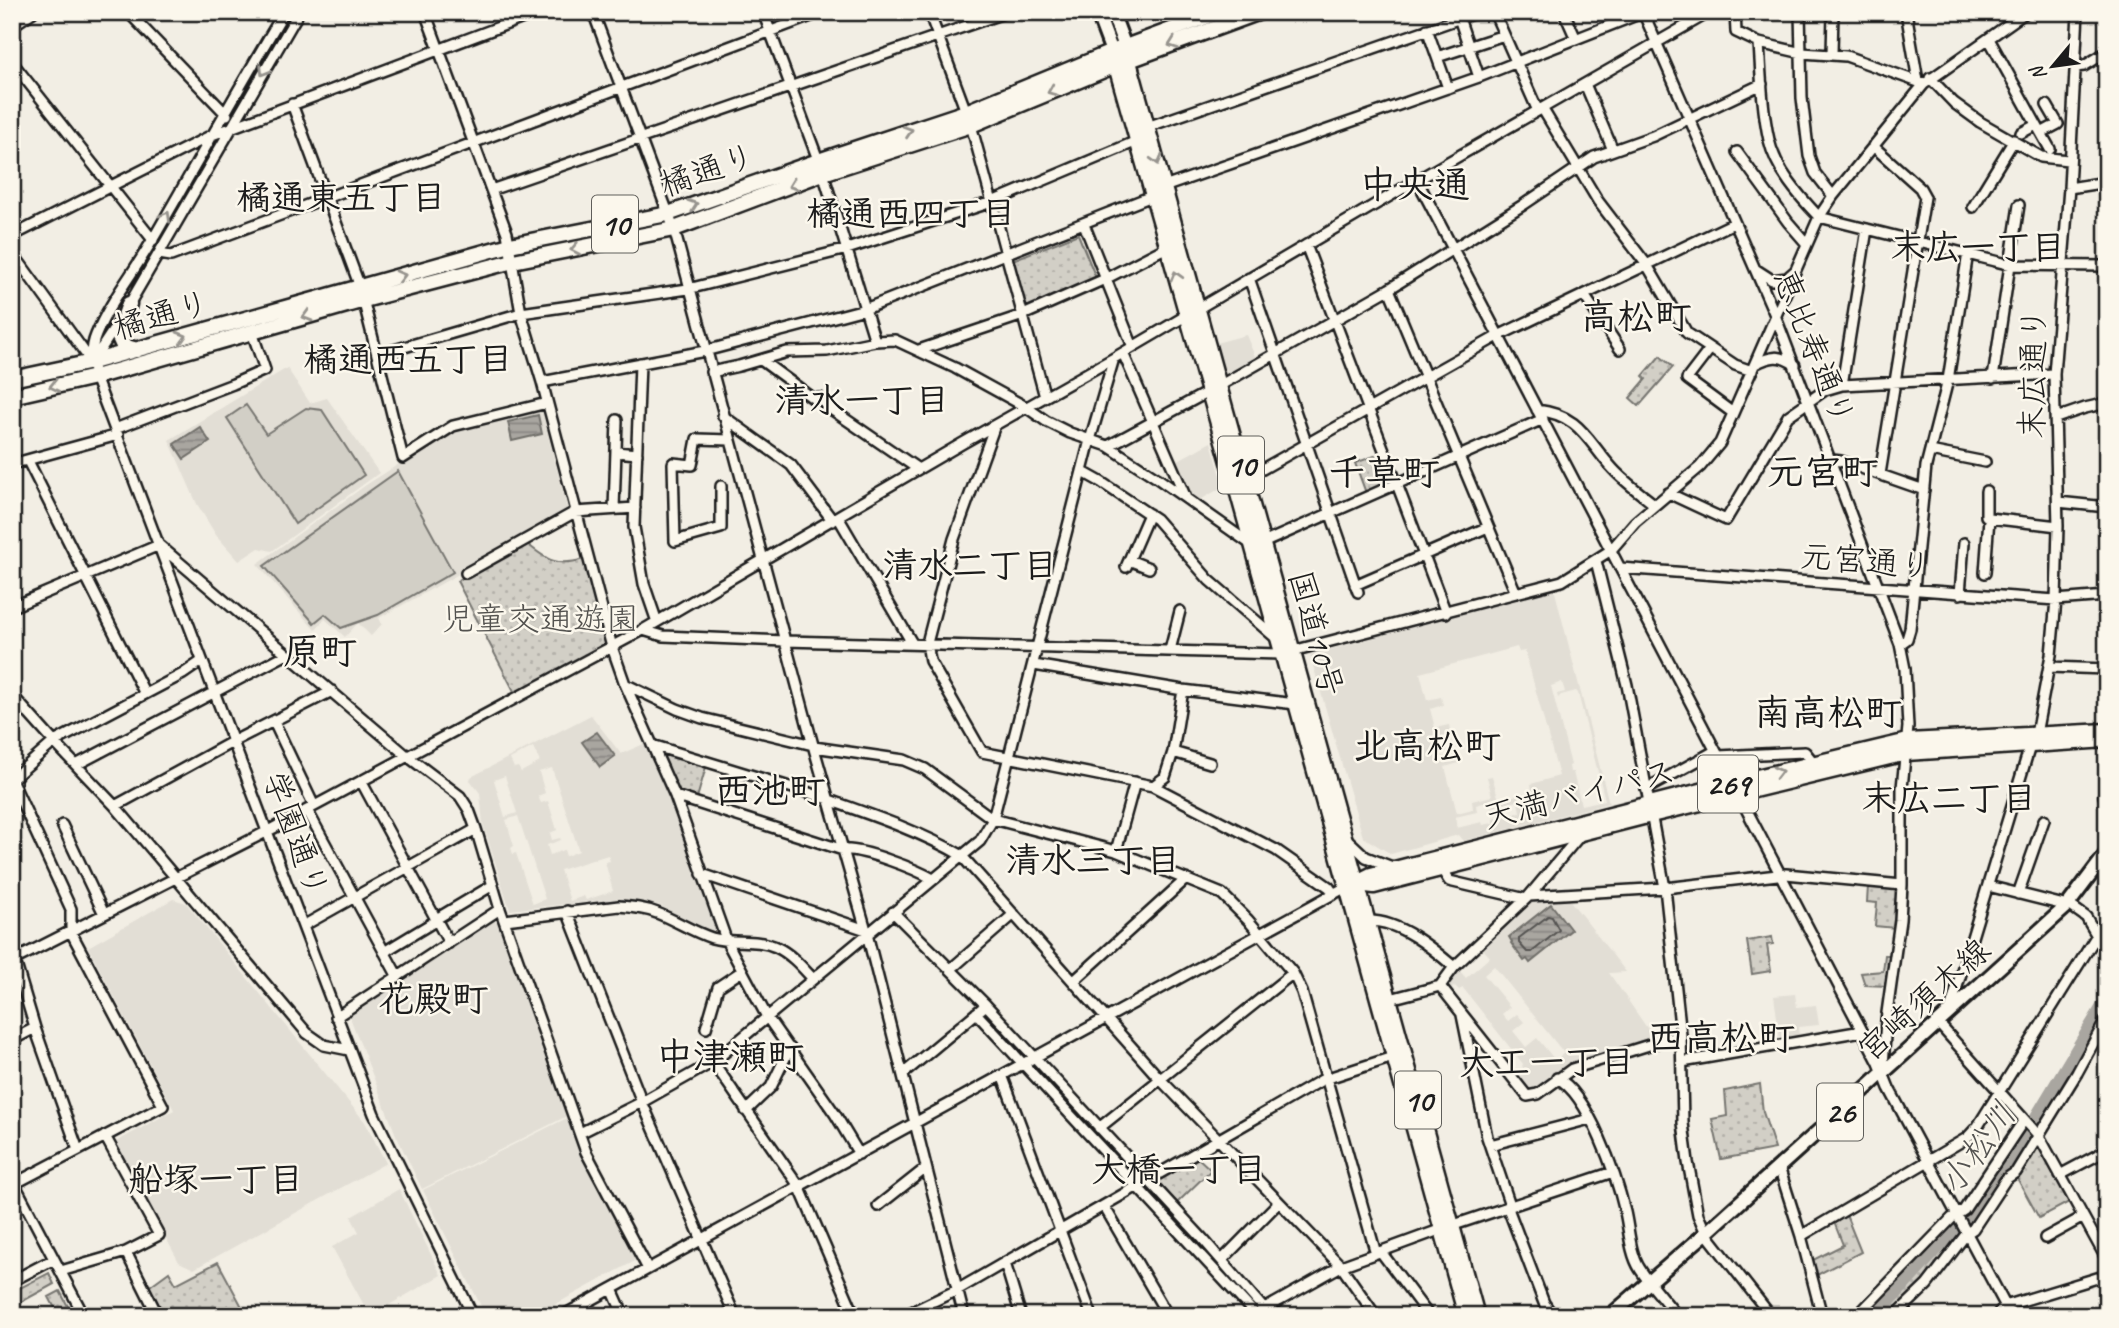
<svg xmlns="http://www.w3.org/2000/svg" width="2119" height="1328" font-family="Caveat,'Klee One',sans-serif">
	<defs>
		<pattern id="green-dots" width="8" height="8" patternUnits="userSpaceOnUse" patternTransform="scale(1.75)"><rect width="8" height="8" fill="#d2cfc6"/><path d="M2 2h.1M6 6h.1" fill="none" stroke="#b4b1aa" stroke-width="1.8" stroke-linecap="round"/></pattern>
		<pattern id="water-rules" width="6" height="5" patternUnits="userSpaceOnUse" patternTransform="scale(1.75)"><rect width="6" height="5" fill="#a9a6a0"/><path d="M0 2.5h6" fill="none" stroke="#898682"/></pattern>
	</defs>
	<rect width="100%" height="100%" fill="#f2eee4"/>
	<filter id="ink" filterUnits="userSpaceOnUse"><feTurbulence type="fractalNoise" baseFrequency=".0143" numOctaves="2"/><feDisplacementMap in="SourceGraphic" scale="14" xChannelSelector="R" yChannelSelector="G"/><feConvolveMatrix kernelMatrix="1 2 1 2 8 2 1 2 1" color-interpolation-filters="sRGB"/></filter>
	<g filter="url(#ink)">
		<!-- built -->
		<path fill="#e2ded5" fill-rule="evenodd" d="M1246,335l10,24 -30,17 -10,-33z
			M287,368l23,35 17,-5 52,75 -107,78 -13,-3 -20,13 -23,-26 -19,-31 -28,-64z
			M541,408l27,103 -2,4 -187,103 3,6 -11,12 -13,-13 -13,14 -20,-18 -10,11 -58,-66 109,-79 88,-56z
			M1211,442l13,44 -27,16 -8,-5 -16,-34z
			M1554,588l55,215 -146,38 -5,-6 -67,19 -28,-17 -53,-182zM1517,647l2,5 6,-1 34,125 -28,8 1,7 -33,9 -7,-24 -5,1 5,19 -20,5 1,8 -16,4 -12,-46 14,-4 -3,-9 -13,3 -5,-19 13,-4 -2,-9 -14,3 -5,-19 13,-4 -2,-8 -14,3 -7,-27zM1562,682l3,10 -8,2 1,4 3,-3 15,-4 2,2 27,107 -24,5 -8,-33h-3l-1,-6 2,-1 -20,-79zM1490,801l2,6 26,-6 2,11 -27,7v4l-10,2 -1,-3 -25,6 -2,-11 22,-5 -1,-7z
			M591,715l30,39 25,-11 21,48 50,144 -58,-30 -42,-6 -107,11 -27,-86 -3,-31 -10,-13 1,-3zM533,747l7,15 -19,10 -3,-5 -4,1 -4,-9zM552,768l27,83 -13,5 -2,-6 -14,5 -3,-10 14,-5 -1,-2 -8,2 -2,-7 7,-3 -9,-29 -7,2 -3,-7 7,-3 -6,-21zM505,776l12,37 -12,4 -11,-37zM518,816l27,83 -12,5 -17,-51 -3,1 -2,-6 3,-2 -8,-26zM608,855l2,6 -5,1 8,29 -27,9 -2,-4 -14,5 -10,-31z
			M1568,898l58,74 -17,1 45,65 -82,27 -35,26 -9,1 -82,-103 10,-20 75,-66zM1482,948l8,9 -24,21 -8,-9zM1494,966l70,87 -9,7 -18,-22 -11,9 -13,-16 11,-9 -7,-8 -9,7 -6,-7 8,-7 -26,-32zM1455,986l4,4 4,-2 60,76 -1,2 3,4 -5,5 -69,-86z
			M173,899l13,4 179,219 21,41 -192,106 -15,-7 -65,-119 60,-33 -86,-163z
			M494,921l4,1 71,193 -147,74 -26,-54 -45,-115v-5z
			M1795,994l2,13 19,-2 3,20 -21,2 1,10 -19,3 -6,-44z
			M569,1117l12,38 55,103 -3,4 -99,54h-48l-63,-126z
			M399,1189l42,86 -71,41 -38,-69 27,-15 -8,-15z"/>
		<!-- green -->
		<path fill="url(#green-dots)" stroke="#777671" stroke-width="2" d="M1078,234l18,44 -70,30 -13,-46 2,-3z
			M1660,356l13,11 -34,39 -9,-8 16,-19 -3,-3z
			M1380,454l10,26 -24,13 -11,-30z
			M526,543c22,18 31,24 58,16l25,90 -92,48 -60,-116z
			M662,752l44,15 -9,31 -20,-7 -17,-38z
			M1868,886l31,3 -4,39 -20,-2 2,-23 -10,-1z
			M1772,937l1,7 -6,1 4,26 -19,3 -5,-33z
			M1885,955h6l-4,31 -22,-1 -4,-12 22,-2z
			M1760,1084l3,28 12,37 -54,10 -9,-40 15,-3 -2,-25z
			M2036,1147l4,1 29,54 -30,16 -22,-40z
			M1196,1156l15,14 -34,33 -19,-21v-3z
			M1846,1215l15,37 -46,24 -4,-15 32,-16 -9,-23z
			M1950,1224l9,16 -33,45 -33,31h-12l-11,-11z
			M218,1262l29,54h-86l-14,-28 22,-16 7,12z
			M49,1273l5,11 -42,23v-15z
			M60,1291l13,25h-14l-10,-19z"/>
		<!-- pitch -->
		<path fill="#d2cfc6" stroke="#777671" stroke-width="2" d="M246,405l20,29 40,-26 16,2 42,65 -69,49 -68,-106z
			M398,471l55,101 -75,43 -37,13 -16,-14 -11,9 -50,-57z"/>
		<!-- water -->
		<path fill="url(#water-rules)" stroke="#716f6b" stroke-width="2" d="M538,415l4,19 -30,7 -4,-19z
			M200,427l10,15 -26,17 -10,-15z
			M597,732l18,24 -15,11 -18,-25z
			M1551,904l20,26 -41,33 -3,-4 -3,2 -13,-18 1,-1 -3,-5z"/>
		<g fill="none" stroke-linecap="round" stroke-linejoin="round">
			<!-- shore -->
			<path stroke="#545351" stroke-width="2" d="M1548,916l4,1 7,13 -27,22h-5l-8,-9v-5z"/>
			<!-- river -->
			<path stroke="#a9a6a0" stroke-width="14" d="M1875,1316l102,-112 58,-84 72,-120"/>
			<defs>
				<path id="minor" d="M128,12l99,103
					M284,12c-45,75 -87,151 -131,227 -18,32 -43,62 -57,96 -6,14 -4,28 -1,42l279,737 99,202
					M425,12l82,221 14,80 21,69 70,265 13,37 50,112 52,146 40,75 68,97 24,40
					M593,12l81,217 139,516 53,185 98,386
					M763,12l60,161 52,168
					M929,12l42,113 74,272
					M1494,12l44,99
					M1564,12l12,27
					M1643,12l132,303 125,329 5,25 3,58 -6,61v97l-2,35 -14,100 -3,47
					M1735,12l1,20 23,11 43,10 44,3 78,28
					M1800,12l2,86 7,58 6,17 18,23
					M1906,12l12,69
					M1459,18l20,59
					M12,26l21,-14
					M1427,29l21,59
					M1989,39l52,94 17,-9 -11,-19
					M1759,43c2,32 3,66 10,97 7,30 30,56 50,77l192,48 96,1
					M1832,54l1,-42
					M1437,57l67,-22
					M12,62l141,178
					M2075,67l9,-1 23,-14
					M1930,78l24,25 26,19 61,35 27,3
					M1585,84l28,66
					M292,104l68,183 43,171 50,-32 94,-23
					M1542,108l56,93 49,64 40,68 48,32 17,6
					M1147,127l331,-115
					M2021,133l15,-8
					M2041,133l9,16
					M1873,146l47,42 5,9 -45,277
					M1737,152l51,70 19,22
					M1417,180l462,883 10,25 122,228
					M1164,187l315,-110 165,-65
					M2069,188l38,-6
					M491,190l516,-178
					M1973,207l41,-67
					M1084,224l49,123
					M12,236l200,-101 327,-123
					M1306,245l140,368
					M12,252l79,109
					M159,254l12,2 651,-244
					M1755,269l17,11 15,-2 8,-7
					M1249,278l109,314
					M1389,289l127,304
					M1584,295l36,54
					M127,308l172,-296
					M1710,349l-23,30 46,34
					M919,350l104,-35 82,-36 62,-32
					M1123,353l63,145
					M377,355l144,-42 167,-24 159,-40 145,-47 145,-61
					M761,360l53,39 6,-1 8,9 90,62
					M93,361l23,-35
					M640,363l-6,164 10,57 13,38
					M1755,364c16,-8 25,-10 40,1
					M711,372l28,-6 48,-14 40,-1 48,-10 20,-1 60,28 71,39 20,14 24,12 38,13 49,32 95,67
					M1993,378l26,-173
					M542,382l163,-31 160,-42 287,-113
					M1842,385l25,-156
					M1537,410c44,5 50,31 76,59 12,13 27,24 42,36
					M723,416l68,49 42,56
					M2056,418l29,-10 22,-5
					M995,425l-41,114 -27,104 3,18 52,91 171,34 123,64 53,37 5,7
					M115,429l118,-45 32,-14 -13,-38
					M1108,446l111,-60 170,-97 134,-84 71,-48 59,-21 109,-52
					M1930,451l55,11
					M616,452l21,2
					M1832,460l9,1 83,29
					M28,461l117,233
					M12,464l106,-29
					M1083,472l18,10 55,37 53,61 67,58
					M1243,480l255,-144 236,-113
					M721,486v42l-46,13 -2,-78 19,2 5,-26 33,1
					M1986,491v25l3,2 69,8
					M1668,493l58,27 62,-104 37,-26 17,-5 212,-11
					M2058,502l49,5
					M614,509l3,-89
					M838,517l74,126
					M1263,543l280,-124
					M1129,560l20,8
					M1596,561l31,124 38,203 16,147 2,88 5,39 10,53 8,18 65,83
					M1126,567l23,-53
					M1620,568l436,32 51,-4
					M466,573l109,-61 60,-4
					M1985,573l4,-55
					M1355,585l133,-58
					M1960,594l4,-51
					M12,607l147,-62 248,211 53,40 9,14 7,19 24,80 86,243 62,117
					M643,630l20,6 122,5 496,13 281,-73 49,-31 24,-28 65,-55 20,-24 99,-226 14,-21 91,-112 102,-72
					M1900,644l7,-5 3,-10 16,-163 22,-86 20,-127
					M1170,650l10,-39
					M1034,665l149,25 112,14
					M2049,667l58,2
					M625,684l52,25 25,9 111,27
					M12,695l42,47 61,64 192,227 17,12 25,5
					M274,722l40,84
					M652,745l177,54
					M814,747l90,13 21,9 68,50 123,32 106,43 26,26 45,53 9,19 73,258 6,2 48,64
					M1173,752l37,11
					M1718,756l87,-4 9,11
					M76,765l211,-111
					M12,779l42,-37 129,-68 19,-13
					M12,781l59,128v23l92,174 -151,79
					M361,781l88,162
					M1153,786l12,-9 8,-25 10,-62
					M1646,789l69,-38
					M675,796l168,54c19,-2 73,19 90,29
					M2104,796h3
					M829,800c45,16 90,31 132,55l199,224 181,187 35,50
					M115,806l119,-65 98,-50
					M307,810l91,167
					M62,825l42,89
					M1348,840l18,17 29,11
					M1116,851l19,-69
					M1441,868l8,13 77,18
					M702,874l164,56
					M1988,886l84,21 14,10 21,36
					M2018,894l26,-74
					M1529,896l136,-8 121,-14 116,11
					M567,911l75,191 93,214
					M893,912l93,93 217,234 67,77
					M436,919l57,-34
					M505,920l114,-14c13,1 26,2 38,7 18,7 36,19 55,25 20,6 44,0 64,9 15,7 26,20 37,32
					M1368,921c31,-1 64,27 86,46
					M303,926l173,-97
					M12,951l23,77 43,122
					M384,952l53,-32
					M12,961l256,-130 375,-201 320,-187 151,-85 303,-178 293,-168
					M951,969l63,-55
					M1074,981l112,-102
					M1440,986l87,110 11,-2 34,-25 109,-34
					M1390,999l50,-13 14,-19 75,-71 53,-63
					M1950,1010l80,-264 6,-12 15,-79 5,-55 2,-74 -4,-152 15,-186 9,-176
					M976,1013l281,303
					M1462,1015l25,122 23,68 -1,6 35,92 9,13
					M336,1017l164,-108
					M1938,1023l101,113 68,124
					M706,1028l12,-41 24,-16
					M12,1040l23,-12
					M713,1062l86,124 56,130
					M1682,1062l180,-31
					M903,1074l83,-69
					M1002,1075l90,241
					M1557,1078c32,16 60,100 68,134 4,17 5,42 15,57 10,16 25,31 37,47
					M746,1111l25,-24 19,-39
					M1099,1128l194,-155
					M580,1133l62,-31 71,-40 267,-221 13,-22 97,-379 24,-82
					M1490,1145l100,-26
					M1779,1167l22,69 21,80
					M2060,1175l47,-25
					M13,1181l71,135
					M878,1206l48,-38
					M1104,1206l64,110
					M1801,1236l166,-98 11,-12 119,-191
					M2045,1238l38,-21
					M126,1252l32,64
					M1222,1260l57,-58
					M1005,1263l16,53
					M61,1271l65,-19 33,-17 -54,-99
					M12,1281l42,-22
					M612,1289l12,27
					M1867,1306l10,10
					M1261,1311l80,-45 101,-37 171,-57
					M562,1316l784,-429
					M903,1316l54,-26 365,-210 77,-25
					M1454,1316l10,-5
					M1857,1316l95,-98 12,-8 60,-90
					M1895,1316l32,-31 40,-52 6,-4 33,-50 10,-7 61,-99 30,-55
					M1996,1316l9,-10 102,-31"/>
				<path id="major" d="M1097,12l15,40
					M1112,12l13,35
					M1610,1316l96,-83 361,-327 40,-53"/>
				<path id="highway" d="M1125,47l352,1269
					M1112,52l123,431 231,833
					M129,304l-11,31 5,11 14,4
					M12,379l80,-17 418,-117 158,-31 150,-53 148,-49 146,-60 107,-40
					M12,396l83,-19 269,-77 149,-39 161,-32 149,-56 148,-48 145,-60 144,-53
					M1357,884l17,2 277,-71 255,-62 201,-13
					M1351,885l20,-10 361,-92 176,-42 199,-10"/>
			</defs>
			<!-- minor casing -->
			<use href="#minor" stroke="#1c1c1c" stroke-width="14"/>
			<!-- major casing -->
			<use href="#major" stroke="#1c1c1c" stroke-width="18"/>
			<!-- highway casing -->
			<use href="#highway" stroke="#1c1c1c" stroke-width="19"/>
			<!-- minor -->
			<use href="#minor" stroke="#fbf7ec" stroke-width="9"/>
			<!-- major -->
			<use href="#major" stroke="#fbf7ec" stroke-width="12"/>
			<!-- highway -->
			<use href="#highway" stroke="#fbf7ec" stroke-width="14"/>
		</g>
		<!-- one-way arrows -->
		<defs><path id="oneway-chevron" d="M-2-3.5L2.5 0L-2 3.5" fill="none" stroke-width="1.6" stroke-linecap="round" stroke-linejoin="round" transform="scale(1.75)"/></defs>
		<g stroke="#97948e">
			<use href="#oneway-chevron" transform="translate(1173 44) rotate(160)"/>
			<use href="#oneway-chevron" transform="translate(264 71) rotate(121)"/>
			<use href="#oneway-chevron" transform="translate(1052 91) rotate(157)"/>
			<use href="#oneway-chevron" transform="translate(908 131) rotate(-18)"/>
			<use href="#oneway-chevron" transform="translate(1157 160) rotate(74)"/>
			<use href="#oneway-chevron" transform="translate(793 185) rotate(159)"/>
			<use href="#oneway-chevron" transform="translate(693 205) rotate(-19)"/>
			<use href="#oneway-chevron" transform="translate(166 216) rotate(-60)"/>
			<use href="#oneway-chevron" transform="translate(575 249) rotate(169)"/>
			<use href="#oneway-chevron" transform="translate(401 276) rotate(-15)"/>
			<use href="#oneway-chevron" transform="translate(1176 276) rotate(-106)"/>
			<use href="#oneway-chevron" transform="translate(307 316) rotate(164)"/>
			<use href="#oneway-chevron" transform="translate(182 337) rotate(-16)"/>
			<use href="#oneway-chevron" transform="translate(54 386) rotate(167)"/>
			<use href="#oneway-chevron" transform="translate(1778 772) rotate(-14)"/>
		</g>
	</g>
	<g text-anchor="middle" stroke-width="5" stroke-linejoin="round" paint-order="stroke">
		<!-- shield labels -->
		<g fill="#fbf7ec" stroke="#5f5e5a" stroke-width="2">
			<rect x="592" y="195.5" width="46" height="57" rx="5"/>
			<rect x="1218" y="436.5" width="46" height="57" rx="5"/>
			<rect x="1698" y="755.5" width="60" height="57" rx="5"/>
			<rect x="1395" y="1071.5" width="46" height="57" rx="5"/>
			<rect x="1817" y="1083.5" width="46" height="57" rx="5"/>
		</g>
		<g font-size="32" font-weight="bold" fill="#1c1c1c">
			<text x="615" y="235">10</text>
			<text x="1241" y="476">10</text>
			<text x="1728" y="795">269</text>
			<text x="1418" y="1111">10</text>
			<text x="1840" y="1123">26</text>
		</g>
		<!-- street labels -->
		<g font-size="33" fill="#1c1c1c" stroke="#fbf7ec">
			<text transform="translate(707 169) rotate(-19)" y="12">橘通り</text>
			<text transform="translate(161 314) rotate(-16)" y="12">橘通り</text>
			<text transform="translate(1815 347) rotate(68)" y="12">恵比寿通り</text>
			<text transform="translate(2032 373) rotate(-89)" y="12">末広通り</text>
			<text transform="translate(1866 560) rotate(5)" y="12">元宮通り</text>
			<text transform="translate(1317 633) rotate(75)" y="12">国道10号</text>
			<text transform="translate(1579 793) rotate(-14)" y="12">天満バイパス</text>
			<text transform="translate(297 834) rotate(70)" y="12">学園通り</text>
			<text transform="translate(1923 999) rotate(-42)" y="12">宮崎須木線</text>
		</g>
		<!-- park labels -->
		<g font-size="33" fill="#53524f" stroke="#fbf7ec">
			<text x="540" y="630">児童交通遊園</text>
		</g>
		<!-- neighbourhood labels -->
		<g font-size="35" font-weight="bold" fill="#1c1c1c" stroke="#fbf7ec">
			<text x="341" y="209">橘通東五丁目</text>
			<text x="911" y="225">橘通西四丁目</text>
			<text x="1978" y="259">末広一丁目</text>
			<text x="408" y="371">橘通西五丁目</text>
			<text x="862" y="412">清水一丁目</text>
			<text x="970" y="577">清水二丁目</text>
			<text x="1949" y="810">末広二丁目</text>
			<text x="1093" y="872">清水三丁目</text>
			<text x="1547" y="1074">大工一丁目</text>
			<text x="1179" y="1181">大橋一丁目</text>
			<text x="216" y="1191">船塚一丁目</text>
		</g>
		<!-- water labels -->
		<g font-size="35" font-style="italic" fill="#545351" stroke="#fbf7ec">
			<text transform="translate(1977 1148) rotate(-54)" y="12">小松川</text>
		</g>
		<!-- quarter labels -->
		<g font-size="37" font-weight="bold" fill="#1c1c1c" stroke="#fbf7ec">
			<text x="1415" y="197">中央通</text>
			<text x="1636" y="329">高松町</text>
			<text x="1823" y="484">元宮町</text>
			<text x="1384" y="485">千草町</text>
			<text x="320" y="664">原町</text>
			<text x="1828" y="725">南高松町</text>
			<text x="1427" y="758">北高松町</text>
			<text x="770" y="803">西池町</text>
			<text x="433" y="1011">花殿町</text>
			<text x="1721" y="1050">西高松町</text>
			<text x="730" y="1069">中津瀬町</text>
		</g>
	</g>
	<!-- margin -->
	<rect width="2119" height="1328" fill="none" stroke="#fbf7ec" stroke-width="42"/>
	<rect x="21" y="21" width="2077" height="1286" fill="none" stroke="#1c1c1c" stroke-width="2.5" filter="url(#ink)"/>
	<!-- north arrow -->
	<g transform="translate(2053 66) rotate(241)" stroke="#fbf7ec" stroke-width="5" paint-order="stroke">
	<path d="M0-5L12 26L0 18L-12 26Z" fill="#1c1c1c"/>
	<text y="-10" font-size="19" font-weight="bold" text-anchor="middle" fill="#1c1c1c">N</text>
	</g>
</svg>
